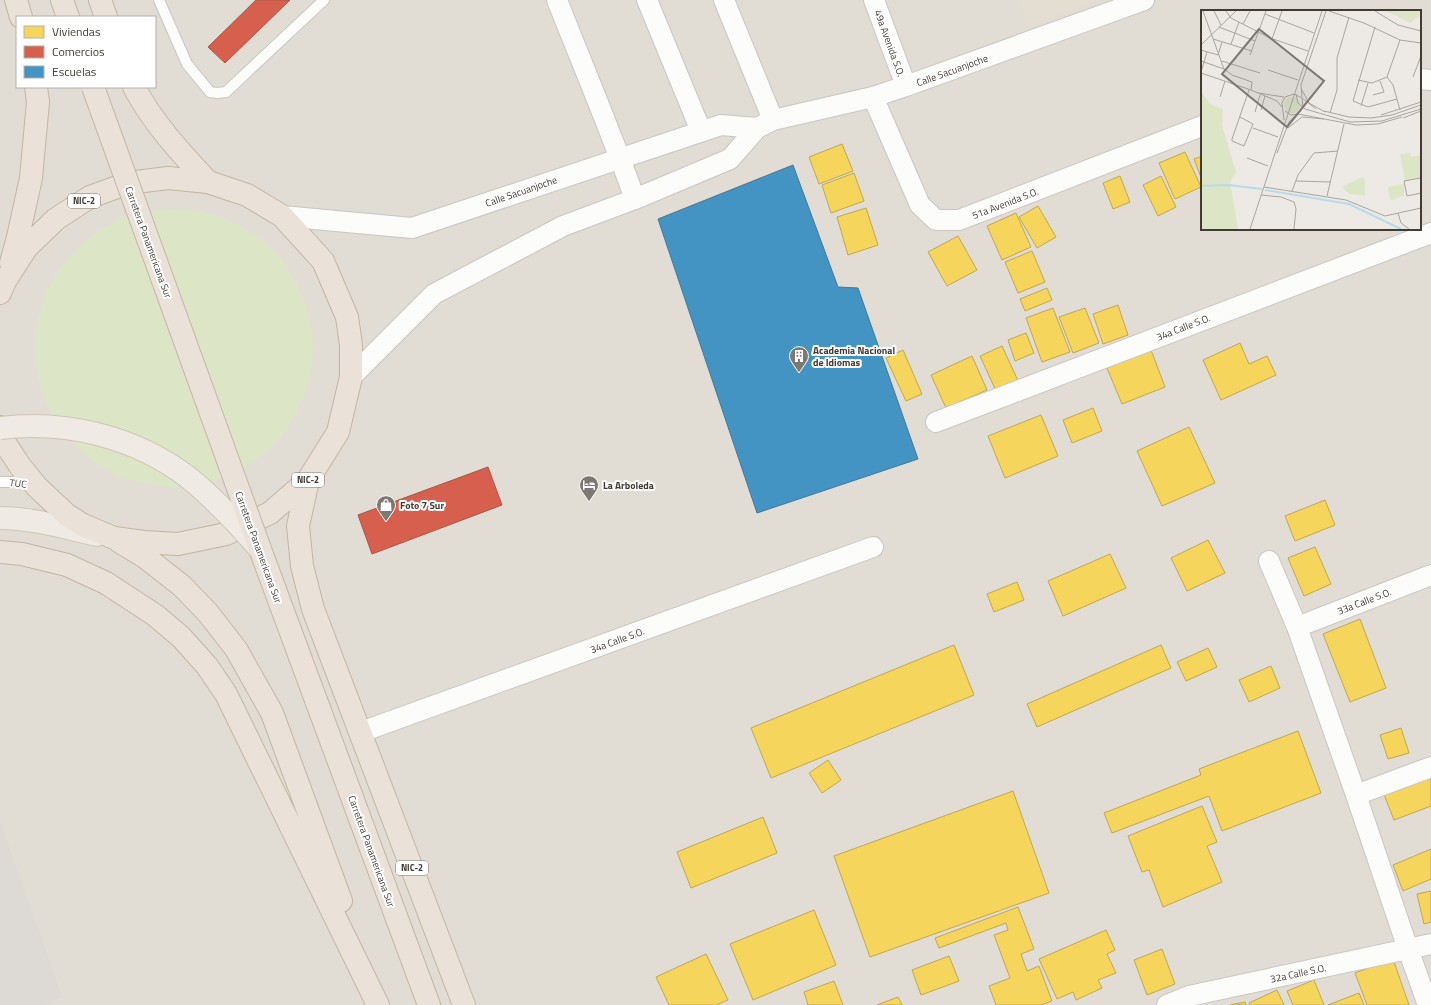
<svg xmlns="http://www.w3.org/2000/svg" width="1431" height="1005" font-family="'Titillium Web',sans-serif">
	<rect width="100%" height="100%" fill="#edeae6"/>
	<!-- residential -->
	<path fill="#e1dcd4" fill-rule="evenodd" d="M0,0h1431v1005h-1431zM1202,11h218v218h-218zM17,17h138v70h-138z"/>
	<!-- industrial -->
	<path fill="#ddd9d4" d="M0,821l62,176 -17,8h-45z"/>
	<!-- education -->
	<path fill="#e4ddd2" d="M1018,0h83l-74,27z"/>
	<!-- green -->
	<path fill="#dce6c7" d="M35 348a139 139 0 1 1 278 0a139 139 0 1 1-278 0Z"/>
	<!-- homes -->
	<path fill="#f6d55c" stroke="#c0a750" d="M842,144l11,27 -34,13 -10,-27z
		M1185,152l16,35 -26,12 -16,-36z
		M1202,156v24l-8,-21z
		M854,173l10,28 -33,12 -9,-28z
		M1120,176l10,26 -17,7 -10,-26z
		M1161,176l15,31 -18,9 -15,-31z
		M1038,206l18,31 -19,11 -18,-31z
		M866,208l12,37 -30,10 -11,-38z
		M1016,213l15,34 -29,13 -15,-34z
		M958,236l19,34 -30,16 -19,-34z
		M1032,251l13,31 -27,11 -13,-31z
		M1047,288l5,12 -27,11 -5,-12z
		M1118,305l10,30 -25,9 -10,-30z
		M1053,308l17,44 -28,10 -16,-44z
		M1085,308l14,35 -26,10 -14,-36z
		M1026,333l8,20 -19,8 -7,-21z
		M1240,343l9,21 18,-8 9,19 -55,25 -18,-40z
		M1002,346l17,37 -22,10 -17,-37z
		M903,350l19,44 -16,7 -20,-43z
		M1151,350l14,37 -43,17 -15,-36z
		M972,356l15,34 -41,18 -15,-33z
		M1093,408l9,23 -30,12 -9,-23z
		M1041,415l17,41 -53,22 -17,-42z
		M1189,427l26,56 -53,23 -25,-55z
		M1325,500l10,25 -40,16 -10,-25z
		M1208,540l17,33 -38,18 -16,-33z
		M1315,547l16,37 -27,12 -16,-38z
		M1110,554l16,34 -63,28 -15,-35z
		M1017,582l7,18 -30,12 -7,-18z
		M1360,619l26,69 -36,14 -27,-68z
		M954,645l20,50 -203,83 -20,-50z
		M1161,645l10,23 -134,59 -10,-23z
		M1208,648l9,19 -31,14 -9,-19z
		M1271,666l9,22 -31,14 -10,-22z
		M1401,728l8,25 -21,6 -8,-24z
		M1298,731l23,62 -99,38 -13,-35 -97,37 -8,-20 97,-38 -2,-6z
		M828,760l13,20 -19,13 -13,-20z
		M1431,774v32l-37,14 -11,-28z
		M1013,791l36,102 -179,64 -36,-101z
		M1202,806l15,36 -10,4 15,36 -59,25 -14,-37 -7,2 -14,-36z
		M763,817l14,36 -86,35 -14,-36z
		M1431,849v30l-28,12 -10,-26z
		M1431,891v31l-7,2 -7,-30z
		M1018,907l16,42 -13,5 6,17 12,-5 13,35 -11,4h-45l-7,-19 21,-8 -16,-43 14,-5 -2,-7 -67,25 -4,-10z
		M814,910l22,55 -83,35 -23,-56z
		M1106,930l9,20 -8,4 9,19 -18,7 4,8 -26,12 -3,-8 -16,7 -18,-40z
		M1162,949l13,35 -28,11 -13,-35z
		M706,954l22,46 -12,5h-47l-13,-28z
		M949,956l10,25 -38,14 -9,-25z
		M1393,959l16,46h-42l-12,-32z
		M1314,980l10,25h-31l-6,-14z
		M834,981l9,24h-35l-4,-13z
		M1277,990l7,15h-34l-1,-2z
		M1359,993l5,12h-36z
		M898,997l4,8h-25z
		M1245,1002l1,3h-16z"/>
	<!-- shops -->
	<path fill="#d6604d" stroke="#aa5546" d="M256,0h34l-65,63 -17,-16z
		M488,467l14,38 -130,49 -14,-39z"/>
	<!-- schools -->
	<path fill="#4393c3" stroke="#437998" d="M793,165l45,122 20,1 60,171 -161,54 -99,-294z"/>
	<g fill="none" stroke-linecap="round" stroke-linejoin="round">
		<defs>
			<path id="lane" d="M159,0l28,64 23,28 7,1 9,-1 98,-92
				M0,482h23l8,3"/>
			<path id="street" d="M557,0c26,66 54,132 78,199
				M647,0l54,131
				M724,0l49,120
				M874,0l32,86
				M1420,79l11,1
				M873,97l47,108 16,15h23l243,-94
				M282,216l130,12 309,-103 36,3
				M351,377l83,-83 129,-68 72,-27 95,-40 27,-31 16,-8 100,-23 33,-11 238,-86
				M936,422l495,-189
				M1269,561l28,66 59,168 52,154 20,56
				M1297,627l134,-52
				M361,732l512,-185
				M1356,795l75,-28
				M1167,1005l22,-9 242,-52"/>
			<path id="primary" d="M0,518c32,0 66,10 97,17"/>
			<path id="highway" d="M16,0l5,17
				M62,0l6,17
				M100,0l6,17
				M134,87c19,36 46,65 74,95
				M11,263l7,-26 13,-59 7,-76 -2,-15
				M0,293l5,-12 22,-34 29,-28 34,-22 38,-14 40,-5 40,4 39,13 35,21 41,45 24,56 4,28v32l-13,55 -30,48 -38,33 -44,21 -48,10 -34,-2 -30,-4 -31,-13 -16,-10 -30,-28 -17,-21 -15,-23 -5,-16
				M308,480l-10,46 4,40 11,43 151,396
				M120,542l25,15 37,29 26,27 28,36 36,64 69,188
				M260,549l169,456
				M0,552l22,2 45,11 39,18 49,32 26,22 26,29 19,28 152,311"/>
		</defs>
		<!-- lane casing -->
		<use href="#lane" stroke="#c9c6c2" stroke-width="12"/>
		<!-- street casing -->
		<use href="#street" stroke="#c9c6c2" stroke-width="22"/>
		<!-- primary casing -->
		<use href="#primary" stroke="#cec5b5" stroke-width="24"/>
		<!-- highway casing -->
		<use href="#highway" stroke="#c3b5a3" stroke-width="24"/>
		<!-- lane -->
		<use href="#lane" stroke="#fcfcfb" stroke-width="10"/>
		<!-- street -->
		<use href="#street" stroke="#fcfcfb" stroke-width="20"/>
		<!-- primary -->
		<use href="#primary" stroke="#efeae3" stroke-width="22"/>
		<!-- highway -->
		<use href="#highway" stroke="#eae2d8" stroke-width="22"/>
		<defs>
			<path id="primary-bridge" d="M0,428c66,-8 136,9 189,50 26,21 49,46 71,71"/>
			<path id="highway-bridge" d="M93,87l167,462"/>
		</defs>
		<!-- primary-bridge casing -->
		<use href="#primary-bridge" stroke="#cec5b5" stroke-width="24" stroke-linecap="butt"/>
		<!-- highway-bridge casing -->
		<use href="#highway-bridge" stroke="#c3b5a3" stroke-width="24" stroke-linecap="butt"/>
		<!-- primary-bridge -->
		<use href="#primary-bridge" stroke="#efeae3" stroke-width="22"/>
		<!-- highway-bridge -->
		<use href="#highway-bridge" stroke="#eae2d8" stroke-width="22"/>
	</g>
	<!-- icons -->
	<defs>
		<symbol id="building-pin" viewBox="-11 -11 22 30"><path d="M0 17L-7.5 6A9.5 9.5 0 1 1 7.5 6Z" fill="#7e7872" stroke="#fff"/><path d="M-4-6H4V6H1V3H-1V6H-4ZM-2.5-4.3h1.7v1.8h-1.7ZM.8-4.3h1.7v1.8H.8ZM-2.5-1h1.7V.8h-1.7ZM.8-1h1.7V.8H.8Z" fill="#fff"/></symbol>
		<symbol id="hotel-pin" viewBox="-11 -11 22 30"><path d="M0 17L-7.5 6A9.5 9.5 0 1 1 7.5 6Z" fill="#7e7872" stroke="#fff"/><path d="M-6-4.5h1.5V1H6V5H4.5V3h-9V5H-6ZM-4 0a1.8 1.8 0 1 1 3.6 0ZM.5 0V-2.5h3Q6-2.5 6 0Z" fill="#fff"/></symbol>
		<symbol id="shop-pin" viewBox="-11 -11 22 30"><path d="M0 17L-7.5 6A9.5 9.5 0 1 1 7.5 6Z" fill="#7e7872" stroke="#fff"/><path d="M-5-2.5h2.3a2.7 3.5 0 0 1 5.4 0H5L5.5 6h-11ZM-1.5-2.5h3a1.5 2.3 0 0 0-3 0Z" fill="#fff"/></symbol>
	</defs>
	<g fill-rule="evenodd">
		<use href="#building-pin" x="788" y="345" width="22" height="30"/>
		<use href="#hotel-pin" x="578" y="474" width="22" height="30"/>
		<use href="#shop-pin" x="375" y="494" width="22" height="30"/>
	</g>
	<g text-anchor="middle" stroke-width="4" stroke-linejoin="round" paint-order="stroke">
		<!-- shield labels -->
		<g fill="#fff" stroke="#7b7671" stroke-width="1">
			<rect x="68" y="194" width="32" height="14" rx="3"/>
			<rect x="292" y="473" width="32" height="14" rx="3"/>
			<rect x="396" y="861" width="32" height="14" rx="3"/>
		</g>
		<g font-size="9" font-weight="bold" fill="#423b34">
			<text x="84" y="204">NIC-2</text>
			<text x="308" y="483">NIC-2</text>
			<text x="412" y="871">NIC-2</text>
		</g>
		<!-- street labels -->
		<g font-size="10" fill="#423b34" stroke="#fff">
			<text transform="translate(890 43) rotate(70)" y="4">49a Avenida S.O.</text>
			<text transform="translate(952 70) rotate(-20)" y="4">Calle Sacuanjoche</text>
			<text transform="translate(521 191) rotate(-19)" y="4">Calle Sacuanjoche</text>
			<text transform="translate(1005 203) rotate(-21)" y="4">51a Avenida S.O.</text>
			<text transform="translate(149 242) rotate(70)" y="4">Carretera Panamericana Sur</text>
			<text transform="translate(1183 327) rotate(-21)" y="4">34a Calle S.O.</text>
			<text transform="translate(18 483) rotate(7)" y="4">TUC</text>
			<text transform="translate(259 547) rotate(70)" y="4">Carretera Panamericana Sur</text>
			<text transform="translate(1364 601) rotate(-21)" y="4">33a Calle S.O.</text>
			<text transform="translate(617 640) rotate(-20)" y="4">34a Calle S.O.</text>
			<text transform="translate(372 851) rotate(70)" y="4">Carretera Panamericana Sur</text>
			<text transform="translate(1298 973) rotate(-12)" y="4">32a Calle S.O.</text>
		</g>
		<!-- poi labels -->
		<g font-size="10" font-weight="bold" fill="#423b34" stroke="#fff" text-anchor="start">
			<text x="813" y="354">Academia Nacional<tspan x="813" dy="12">de Idiomas</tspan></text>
			<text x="603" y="489">La Arboleda</text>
			<text x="400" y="509">Foto 7 Sur</text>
		</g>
	</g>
	<!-- overview -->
	<g transform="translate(1201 10)">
		<rect width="220" height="220" fill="#edeae6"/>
		<path d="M185,1h35v4l-11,8zM0,81l9,13 13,5 -1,16 14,47 -6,10 8,47h-37zM83 95a8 8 0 1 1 16 0a8 8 0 1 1-16 0ZM209,143l1,4 10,-2v23l-16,3 -5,-27zM161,167l3,2v17l-16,-2 -7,-7zM203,174v12l-14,4 -2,-13z" fill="#dce6c7"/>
		<path fill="none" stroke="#b8dae9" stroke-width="2" d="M0,176l27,-1 34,4M64,180l84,14 52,25"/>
		<path fill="none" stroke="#a9a49f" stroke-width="1" d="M2,1l21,58 8,6 20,7 -1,8M13,1l7,14M25,1l5,7 39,20 38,13M128,1l35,12 36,17 21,3M174,1l23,14 23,6M64,4l49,19M42,14l7,-13M18,17l36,14M174,17l-22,74 15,6 29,-8M12,29l39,12M71,29l10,-28M30,34l8,-22M0,35l35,-34M0,40l17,5 4,-13M49,45l16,-44M0,51l23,8M21,51l38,12M67,60l30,10M0,62l6,-20M0,63l50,17 26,11 5,6M186,67l6,8 7,25M212,67l8,-21M157,70l14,3 15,-6 13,-37M101,80l7,13 16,9M57,83l26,4M95,84l2,9 7,6 45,13 32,-1 39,-12M172,85l11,-3 -4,-11M19,87l5,-16M101,87l-1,-12 25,-74M101,88l14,11M160,96l7,-23M60,100l4,-14M123,101l25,6 22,1 21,-3 29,-10M54,102l5,-17M129,103l7,-23v-32l12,-41M97,104l58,11 22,-1 24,-7M180,105l40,-13M39,107l13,7 -9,22 -12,-5v-2l17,-49M202,108l18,-7M83,110l-2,-17 3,-6 9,-3 8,4 1,9 -5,7 -7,1 -6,-4M52,118l25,9M87,118l14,-11 22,2M76,143l12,-31 7,-7M46,148l21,8M220,168l-17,3 3,15 14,-3M95,171l34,1M63,177l82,13 39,16 36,-8M91,181l6,-16 16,-22 24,-2M60,185l20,2 13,5 2,7 -2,20M126,186l17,-72M197,203l3,10 8,6M49,219l72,-218"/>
		<path fill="#7e7872" fill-opacity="0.15" stroke="#7e7872" stroke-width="2" d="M58,19l65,52 -37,46 -65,-53z"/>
		<rect width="220" height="220" fill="none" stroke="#423b34" stroke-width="2"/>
	</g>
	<!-- legend -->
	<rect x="16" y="16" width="140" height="72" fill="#ffffff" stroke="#b3b1ae"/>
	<rect x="24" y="26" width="20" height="12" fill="#f6d55c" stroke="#b3b1ae"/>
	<text x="52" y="36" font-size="12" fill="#423b34">Viviendas</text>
	<rect x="24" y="46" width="20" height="12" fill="#d6604d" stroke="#b3b1ae"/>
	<text x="52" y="56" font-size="12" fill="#423b34">Comercios</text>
	<rect x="24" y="66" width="20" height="12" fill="#4393c3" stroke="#b3b1ae"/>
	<text x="52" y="76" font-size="12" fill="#423b34">Escuelas</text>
</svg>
